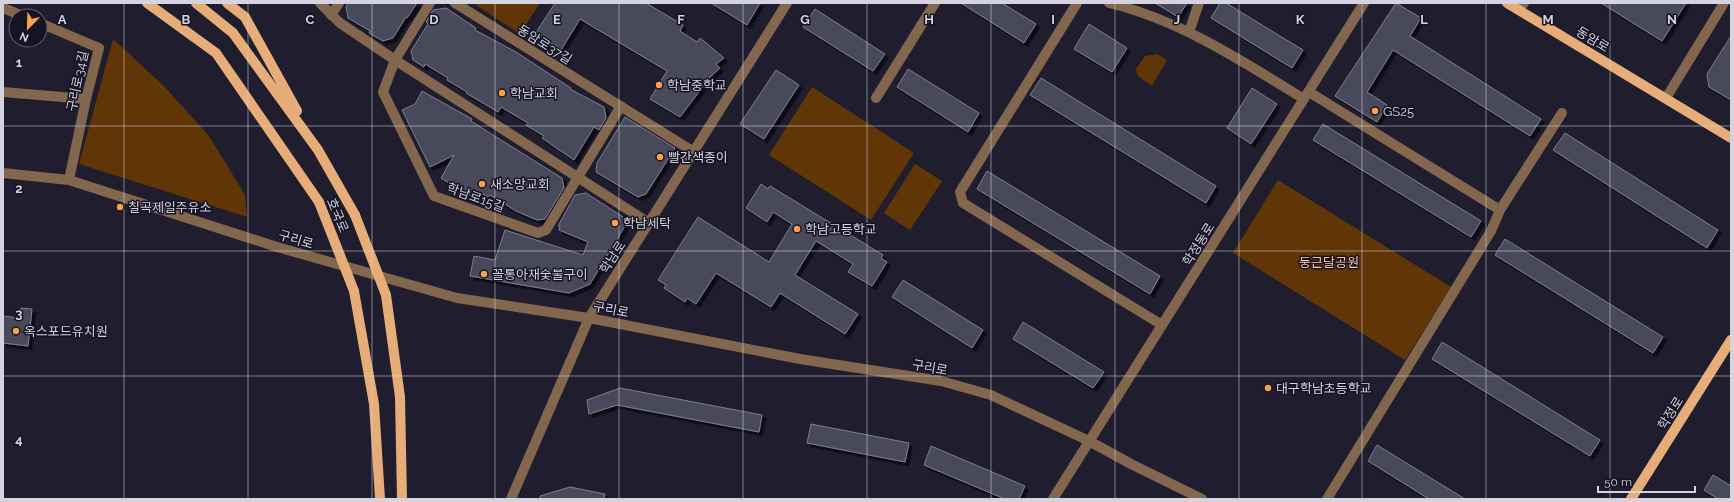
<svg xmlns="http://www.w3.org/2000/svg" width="1734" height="502" font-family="Raleway,'Noto Sans KR',sans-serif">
	<defs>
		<filter id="shadow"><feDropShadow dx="3.5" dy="3.5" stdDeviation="0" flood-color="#0009"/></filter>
	</defs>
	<rect width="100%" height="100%" fill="#1f1d2e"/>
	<!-- green -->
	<path fill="#603606" d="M473,3h67l-20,31z
		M113,39l51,47 45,50 36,59 2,22 -168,-53z
		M1157,54l10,6 -15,26 -14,-10 -2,-7 9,-13z
		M812,87l102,66 -43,67 -102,-65z
		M915,164l27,17 -32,49 -26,-17z
		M1278,180l173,107 -46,73 -172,-107z"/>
	<!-- building -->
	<path fill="#4a495c" stroke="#7e7c91" filter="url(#shadow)" d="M348,3h69l-10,15 -1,-1 -13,21 -10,3 -14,-8 1,-2 -22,-13 -2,-11z
		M555,3h91l37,22 -3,6 17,11 3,-4 24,20 -8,6 4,4 -10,9 -30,40 -30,-18 17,-28 -87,-52 -19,31 -26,-16z
		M711,3h49l-13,22z
		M961,3h41l34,21 -12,19z
		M1155,3h32l-9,14z
		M1220,3h6l77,47 -11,18 -81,-50z
		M1396,3l25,15 -11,18 131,83 -11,17 -137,-86 -26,42 20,13 -10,17 -42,-26z
		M1601,3h85l-24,38z
		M446,8l30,20 -1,2 41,22 55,36 -1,1 34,18 2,11 -7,12 -5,-3 -20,33 -32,-22 2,-2 -18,-11 2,-2 -27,-16 -3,5 -32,-19 1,-1 -20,-12 1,-2 -23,-14 -1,3 -11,-7 -2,-9 17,-27 -2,-2 7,-12z
		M815,9l70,45 -12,17 -70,-44z
		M1089,24l38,24 -15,24 -38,-23z
		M1731,36v64l-22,-13 -2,-13z
		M908,69l71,44 -11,19 -71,-45z
		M776,70l23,15 -35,54 -24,-15z
		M1041,78l175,108 -10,17 -176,-108z
		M1252,88l25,16 -26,40 -24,-16z
		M422,91l50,28 -1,2 22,14 69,43 2,10 -19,31 -8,1 -21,-9 -26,-16 -2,2 -5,-3 -15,1 -27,-17 13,-23 -24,12 -28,-57 13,-6z
		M625,117l50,31 -29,46 -8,3 -42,-25 1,-9z
		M1323,124l158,97 -10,16 -158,-97z
		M1565,133l153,97 -11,18 -154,-98z
		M987,171l173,105 -10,18 -173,-105z
		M761,184l7,5 2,-3 113,69 -2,3 6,4 -15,24 -24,-14 5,-8 -37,-23 -21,34 63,39 -13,20 -65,-41 -9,14 -55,-34 -20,31 -9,-6 -2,4 -21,-14 2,-3 -8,-5 40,-63 71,45 23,-38 -19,-12 -6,10 -21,-14z
		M586,193l37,24 2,9 -35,58 -21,9 -99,-17 4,-20 21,4 10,-30 78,25 5,-13 -29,-12 1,-3 -2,-1 17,-31z
		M1505,239l158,98 -10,16 -158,-98z
		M903,280l80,50 -11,18 -80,-51z
		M21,308l11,1 -4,37 -25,-3v-27l16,2z
		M1023,322l81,50 -11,16 -80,-49z
		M1442,342l158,98 -10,16 -158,-97z
		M620,388l142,27 -3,17 -142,-27 -28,9 -2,-14z
		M811,424l98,19 -4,19 -98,-19z
		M1377,445l88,54h-36l-61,-38z
		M931,446l94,40 -6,13h-14l-81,-34z
		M1713,475l18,11v13h-13l-14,-9z
		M570,487l35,7 -1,5h-64v-3z"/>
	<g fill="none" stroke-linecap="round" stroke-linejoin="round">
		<!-- minor -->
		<path stroke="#82664e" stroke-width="10" d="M320,3l20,20 55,37 254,163
			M430,3l-35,57 -12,32 51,104 104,37 8,-3 75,-124
			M455,3l239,149
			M1077,3l-117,189 3,11 199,122
			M1109,3c71,17 133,58 195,96
			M3,8l20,8
			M1519,10l5,-7
			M331,15l8,-12
			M40,23l59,25 -13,51 -17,81
			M1189,32l10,-29
			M3,92l83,7
			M1309,92l191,118
			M876,98l59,-95
			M1666,98l58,-95
			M3,173l66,7 208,67 180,51 132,20 211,41 141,22 50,14 98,46 42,23 71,35
			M511,499l78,-181 198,-315
			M1053,499l311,-496
			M1327,499l164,-268 9,-21 62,-97"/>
		<!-- major -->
		<path stroke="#e7ad79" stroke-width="10" d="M147,3l69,50 103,149
			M196,3l37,30 85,117 37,65
			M227,3l18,14 52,94
			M1507,3l224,135
			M354,291l20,113 6,95
			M386,295l14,102 2,102
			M1631,499l100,-159"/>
		<!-- major-bridge -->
		<path stroke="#e7ad79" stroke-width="10" d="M319,202l35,89
			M355,215l31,80"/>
	</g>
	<!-- grid -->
	<path fill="none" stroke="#d4d3df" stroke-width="1" stroke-opacity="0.55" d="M124,3v496M248,3v496M372,3v496M495,3v496M619,3v496M743,3v496M867,3v496M991,3v496M1115,3v496M1239,3v496M1362,3v496M1486,3v496M1610,3v496M3,126h1728M3,251h1728M3,376h1728"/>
	<!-- markers -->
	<g fill="#f8a14a" stroke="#161424" stroke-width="1.5">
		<circle cx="659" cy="85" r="4"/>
		<circle cx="502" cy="93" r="4"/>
		<circle cx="1375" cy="111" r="4"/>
		<circle cx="660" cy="157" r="4"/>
		<circle cx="482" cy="184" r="4"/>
		<circle cx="120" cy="207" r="4"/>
		<circle cx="615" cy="223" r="4"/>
		<circle cx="797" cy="229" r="4"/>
		<circle cx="484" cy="274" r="4"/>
		<circle cx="16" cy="331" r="4"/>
		<circle cx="1268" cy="388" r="4"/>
	</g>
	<g text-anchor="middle" stroke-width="3" stroke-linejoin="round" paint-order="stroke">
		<!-- street labels -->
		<g font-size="13" fill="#d4d3df" stroke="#161424">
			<text transform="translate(1593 39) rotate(31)" y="5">동암로</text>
			<text transform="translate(545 44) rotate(32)" y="5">동암로37길</text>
			<text transform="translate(77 81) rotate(-78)" y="5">구리로34길</text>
			<text transform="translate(476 197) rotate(20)" y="5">학남로15길</text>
			<text transform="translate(338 215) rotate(67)" y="5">호국로</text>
			<text transform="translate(296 239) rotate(16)" y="5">구리로</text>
			<text transform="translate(1198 244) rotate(-58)" y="5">학정동로</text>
			<text transform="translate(612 257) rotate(-57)" y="5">학남로</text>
			<text transform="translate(611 309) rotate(11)" y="5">구리로</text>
			<text transform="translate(930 367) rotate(10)" y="5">구리로</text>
			<text transform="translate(1670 413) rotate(-58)" y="5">학정로</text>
		</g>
		<!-- poi labels -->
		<g font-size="13" fill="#d4d3df" stroke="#161424" text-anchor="start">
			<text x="667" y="90">학남중학교</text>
			<text x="510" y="98">학남교회</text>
			<text x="1383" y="116">GS25</text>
			<text x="668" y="162">빨간색종이</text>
			<text x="490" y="189">새소망교회</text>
			<text x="128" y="212">칠곡제일주유소</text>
			<text x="623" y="228">학남세탁</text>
			<text x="805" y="234">학남고등학교</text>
			<text x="492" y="279">꼴통아재숯불구이</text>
			<text x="24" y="336">옥스포드유치원</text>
			<text x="1276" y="393">대구학남초등학교</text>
		</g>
		<!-- park labels -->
		<g font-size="13" fill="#fdc899" stroke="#161424">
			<text x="1329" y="267">둥근달공원</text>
		</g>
	</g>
	<g font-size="13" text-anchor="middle" font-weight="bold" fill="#d4d3df" stroke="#161424" stroke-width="3" stroke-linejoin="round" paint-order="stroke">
		<text x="62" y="24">A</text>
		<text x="186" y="24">B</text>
		<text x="310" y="24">C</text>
		<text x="434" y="24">D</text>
		<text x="557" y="24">E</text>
		<text x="681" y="24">F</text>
		<text x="805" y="24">G</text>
		<text x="929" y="24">H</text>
		<text x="1053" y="24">I</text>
		<text x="1177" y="24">J</text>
		<text x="1300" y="24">K</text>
		<text x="1424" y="24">L</text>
		<text x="1548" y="24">M</text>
		<text x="1672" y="24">N</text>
		<text x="19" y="67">1</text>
		<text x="19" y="193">2</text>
		<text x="19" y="318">3</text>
		<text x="19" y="444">4</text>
	</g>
	<!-- border -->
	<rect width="1734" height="502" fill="none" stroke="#d4d3df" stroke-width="8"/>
	<!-- north arrow -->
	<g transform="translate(28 28) rotate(203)"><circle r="19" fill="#161424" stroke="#62606f"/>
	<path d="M0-3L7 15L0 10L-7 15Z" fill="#f8a14a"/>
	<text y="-6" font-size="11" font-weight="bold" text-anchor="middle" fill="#d4d3df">N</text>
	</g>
	<!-- scale -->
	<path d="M1598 486v6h97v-6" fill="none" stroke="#d4d3df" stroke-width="2"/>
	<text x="1604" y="486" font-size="12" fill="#d4d3df" stroke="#161424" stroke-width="3" paint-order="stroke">50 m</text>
</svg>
